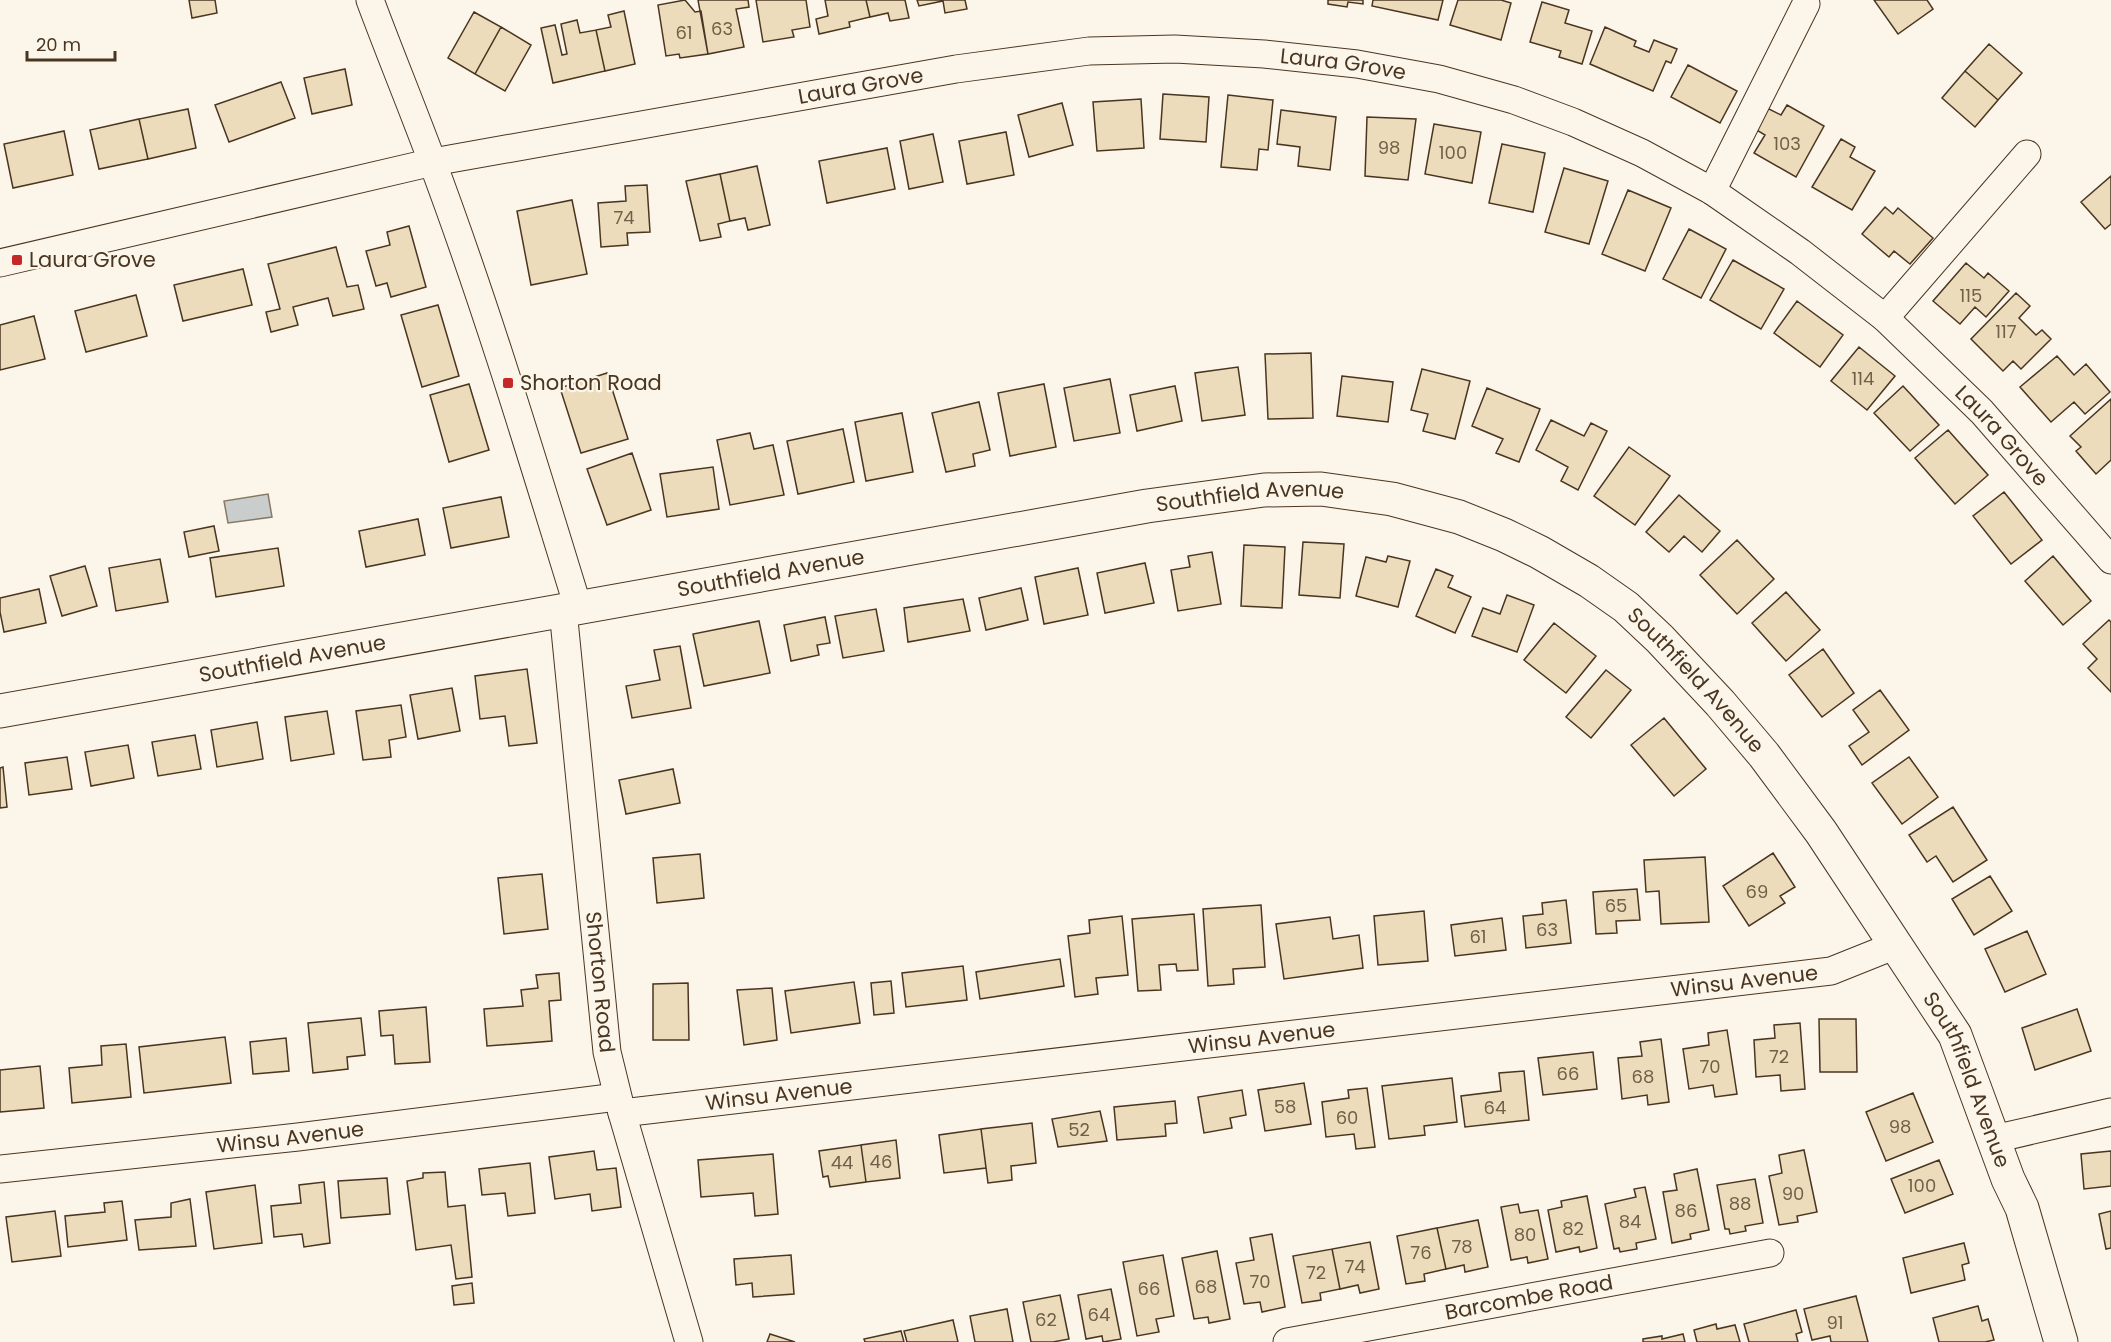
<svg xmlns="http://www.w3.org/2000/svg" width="2111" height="1342" font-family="Poppins,sans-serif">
	<rect width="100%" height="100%" fill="#fbf6e9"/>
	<!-- water -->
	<path fill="#c9cecd" stroke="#887966" stroke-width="1.5" d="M268,494l4,23 -44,6 -4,-22z"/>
	<!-- building -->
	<path fill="#ecdcbc" stroke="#4a3520" stroke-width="1.5" d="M189,0h26l2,13 -25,5z
		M685,0l10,12 6,-1 7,43 -28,4 -1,-4 -13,2 -8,-51z
		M698,0h50l1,7 -13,2 8,38 -36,7z
		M756,0h50l4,27 -18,3 2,7 -31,5z
		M825,0h41l4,17 -21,5 1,5 -31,7 -3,-15 12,-3z
		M866,0h39l4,18 -19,3 -2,-8 -18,4z
		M917,0h48l2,9 -22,4 -2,-12 -24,5z
		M1328,0h35v4l-15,-2 -1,5 -19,-3z
		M1373,0h70l-5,20 -66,-14z
		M1458,0h43l10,3 -10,37 -51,-15z
		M1874,0h53l6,9 -35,25z
		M1542,2l27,8 -4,13 27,8 -10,33 -23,-7 2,-6 -31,-9z
		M624,11l11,53 -30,7 -9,-41 15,-3 -3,-12z
		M474,12l27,15 -26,47 -27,-16z
		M577,20l3,13 16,-3 9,41 -52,12 -12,-55 14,-3 7,30 5,-1 -6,-30z
		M501,27l30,18 -26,46 -30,-17z
		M1605,27l31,14 -2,5 15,6 5,-12 23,9 -6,14 -5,-2 -13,30 -63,-27z
		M1989,44l33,29 -24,27 -33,-29z
		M1688,65l49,26 -17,32 -49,-26z
		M345,69l7,36 -40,9 -8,-36z
		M1965,71l33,29 -23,27 -33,-29z
		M281,82l14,36 -66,24 -14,-37z
		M1163,94l46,3 -3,45 -46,-3z
		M1228,95l45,5 -5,50 -9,-1 -2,21 -36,-3z
		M1141,99l3,49 -47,3 -4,-49z
		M1062,103l11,42 -44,12 -11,-42z
		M1787,105l37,21 -28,51 -42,-24 11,-18 -10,-6 12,-21 14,7z
		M188,109l8,39 -48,11 -9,-40z
		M1281,110l55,7 -6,53 -32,-4 2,-19 -23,-3z
		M1367,117l49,2 -8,61 -43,-4z
		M139,119l9,40 -49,10 -9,-39z
		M1434,124l47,8 -9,51 -47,-9z
		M64,131l9,44 -60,13 -9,-44z
		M1006,132l8,43 -47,9 -8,-43z
		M933,134l10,48 -34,7 -9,-48z
		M1841,139l14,8 -5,10 25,14 -23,39 -40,-23z
		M1502,144l43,9 -12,59 -44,-9z
		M887,148l8,41 -68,14 -8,-42z
		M757,166l13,59 -22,5 -3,-12 -15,3 -10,-47z
		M1564,168l44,13 -19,63 -44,-12z
		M720,174l10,47 -12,3 3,13 -21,4 -14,-60z
		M2111,176v48l-6,5 -24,-27z
		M647,185l3,47 -23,1 1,12 -27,2 -3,-44 28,-2 -1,-15z
		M1628,190l43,18 -26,63 -43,-17z
		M572,200l15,74 -56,11 -14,-74z
		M1885,207l8,7 5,-6 35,30 -23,26 -16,-13 -5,6 -27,-23z
		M409,226l17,61 -35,10 -4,-14 -11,3 -10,-35 24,-6 -3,-13z
		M1689,229l37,20 -25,49 -38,-19z
		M336,247l11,40 11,-2 6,24 -31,7 -5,-18 -35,9 5,18 -27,7 -5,-20 14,-3 -12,-45z
		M1733,260l51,29 -23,40 -51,-29z
		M1966,263l18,15 4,-5 21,18 -23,26 -11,-10 -15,17 -27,-23z
		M243,269l9,36 -69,16 -9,-36z
		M2016,293l14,13 -11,12 17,17 6,-5 9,9 -30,30 -8,-8 -10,10 -32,-32z
		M136,295l11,41 -61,16 -11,-41z
		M1797,301l46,34 -23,32 -46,-34z
		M438,305l21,71 -37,11 -21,-72z
		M34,316l11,43 -45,11v-45z
		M1859,347l36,29 -28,34 -36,-29z
		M1311,353l2,65 -45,1 -3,-65z
		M2057,356l17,19 12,-11 24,28 -25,22 -11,-12 -23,20 -31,-35z
		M1238,367l7,48 -43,6 -7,-48z
		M1422,369l48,12 -15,58 -32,-8 5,-17 -17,-4z
		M607,373l21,66 -47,14 -21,-65z
		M1342,376l51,6 -5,40 -51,-6z
		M1110,379l10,54 -46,8 -10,-53z
		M469,384l20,66 -40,12 -19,-67z
		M1044,384l12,63 -46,9 -12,-63z
		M1175,386l7,35 -45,10 -7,-36z
		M1903,386l36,39 -29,26 -36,-38z
		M1487,388l53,21 -21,53 -23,-9 7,-14 -31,-13z
		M2111,399v61l-15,14 -20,-23 5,-4 -11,-11z
		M979,402l11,48 -17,4 2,12 -29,6 -14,-59z
		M902,413l11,59 -47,9 -11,-59z
		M1551,420l33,16 7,-13 16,8 -29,59 -17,-9 7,-14 -32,-17z
		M843,429l11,53 -56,12 -11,-53z
		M1948,430l40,45 -33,29 -40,-46z
		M750,433l4,16 19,-4 11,50 -54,10 -13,-65z
		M1629,447l41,29 -35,49 -41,-29z
		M632,453l19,57 -44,15 -20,-56z
		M713,467l6,42 -52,8 -7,-43z
		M2004,492l38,48 -31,24 -38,-48z
		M1679,495l41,36 -18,21 -18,-16 -15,16 -23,-20z
		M501,497l8,40 -58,11 -8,-40z
		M418,519l7,36 -59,12 -7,-36z
		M214,526l5,25 -30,6 -5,-25z
		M1737,540l37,39 -37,35 -37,-39z
		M1303,542l41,2 -4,54 -41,-3z
		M1244,545l41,2 -3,61 -41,-2z
		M278,548l6,38 -68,11 -6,-39z
		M1212,552l9,52 -43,7 -7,-41 19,-3 -2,-11z
		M1388,556l22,5 -12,46 -42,-11 10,-39 20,5z
		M2053,556l38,45 -28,24 -38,-44z
		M160,559l8,43 -52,9 -7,-43z
		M1145,563l9,40 -49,10 -8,-40z
		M85,566l12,40 -35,10 -12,-40z
		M1078,568l10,47 -44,9 -9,-47z
		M1436,569l17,7 -5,11 23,10 -16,36 -39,-17z
		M1021,588l7,32 -42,10 -7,-32z
		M39,589l7,34 -42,9 -4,-20v-14z
		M1786,592l34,38 -34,31 -34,-38z
		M1507,595l27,10 -17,47 -45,-16 11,-28 17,6z
		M963,599l7,32 -62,11 -4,-34z
		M876,609l8,42 -41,7 -8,-42z
		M825,617l5,26 -13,2 2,10 -28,6 -7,-36z
		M2109,620l2,2v70l-23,-24 9,-9 -14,-15z
		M759,621l11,52 -66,13 -11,-52z
		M1554,623l42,33 -30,37 -42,-33z
		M680,646l11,62 -59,10 -6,-32 34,-6 -6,-30z
		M1823,649l31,44 -32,24 -33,-42z
		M527,669l10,74 -28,3 -4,-30 -25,3 -5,-43z
		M1606,670l25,20 -40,48 -25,-21z
		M452,688l8,43 -42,8 -8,-44z
		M1880,690l29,40 -47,35 -13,-19 20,-14 -16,-22z
		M401,705l5,32 -17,3 2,17 -28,3 -7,-49z
		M327,711l7,43 -43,7 -6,-44z
		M1664,718l42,51 -32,27 -43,-51z
		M257,722l6,37 -46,8 -6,-37z
		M195,735l6,34 -43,7 -6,-34z
		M128,745l6,33 -43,8 -6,-34z
		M67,757l5,32 -43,6 -4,-32z
		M1909,757l29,40 -36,27 -30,-41z
		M3,767l4,40 -7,1v-40z
		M673,769l7,34 -54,11 -7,-34z
		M1953,807l34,53 -34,22 -17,-26 -9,6 -18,-27z
		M1773,853l22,34 -15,9 5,7 -36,23 -26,-40z
		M700,854l4,44 -47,5 -4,-45z
		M1705,857l4,65 -48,2 -2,-33 -13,1 -2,-32z
		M542,874l6,55 -44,5 -6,-56z
		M1990,876l22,35 -38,24 -22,-36z
		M1637,889l3,31 -24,1 1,12 -21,1 -3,-42z
		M1566,900l5,43 -45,5 -3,-32 20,-2 -1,-11z
		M1261,905l4,62 -32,2 1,15 -26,2 -5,-77z
		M1424,911l4,50 -50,4 -4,-49z
		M1194,914l4,56 -21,1 -1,-7 -17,1 2,25 -23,1 -6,-72z
		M1122,916l6,59 -32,3 2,16 -23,3 -7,-61 22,-3 -1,-13z
		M1330,917l3,22 26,-4 4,33 -79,11 -8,-55z
		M1502,918l4,32 -51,6 -4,-31z
		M2027,931l19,43 -41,18 -20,-43z
		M1060,959l4,27 -84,13 -4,-27z
		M963,966l4,34 -61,7 -4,-34z
		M559,973l2,27 -12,1 3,40 -65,5 -3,-37 39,-3 -2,-16 17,-2 -2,-13z
		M891,981l3,32 -20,2 -3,-32z
		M854,982l6,41 -69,10 -6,-42z
		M688,983l1,57h-36v-56z
		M772,988l5,52 -33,5 -7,-55z
		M426,1007l4,55 -35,2 -2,-29 -12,1 -2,-25z
		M2077,1009l14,42 -56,19 -13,-42z
		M361,1018l4,37 -18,2 1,12 -35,4 -5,-50z
		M1819,1019h37l1,53h-37z
		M1800,1023l5,66 -24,2 -1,-16 -24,2 -2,-37 21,-2 -1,-13z
		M1727,1030l10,64 -22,3 -2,-12 -24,4 -6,-40 26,-4 -1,-12z
		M225,1037l6,46 -87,10 -5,-46z
		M286,1038l3,33 -36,3 -3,-32z
		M1661,1039l8,63 -21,3 -1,-10 -25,4 -4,-41 24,-2 -2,-14z
		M126,1044l5,53 -59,6 -3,-35 33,-3 -1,-19z
		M1593,1052l4,37 -54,6 -5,-37z
		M40,1066l4,42 -44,4v-42z
		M1524,1071l5,49 -64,7 -4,-31 40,-5 -2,-18z
		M1452,1078l5,44 -33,4 1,9 -36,4 -7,-53z
		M1304,1083l7,41 -46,7 -7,-41z
		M1367,1088l8,59 -19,2 -2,-15 -28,3 -4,-35 27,-4 -1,-8z
		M1242,1090l4,25 -16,3 2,10 -28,5 -6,-36z
		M1913,1093l20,49 -47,19 -20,-49z
		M1175,1101l2,22 -12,1 1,12 -49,4 -3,-33z
		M1100,1111l7,30 -49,6 -6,-28z
		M1032,1123l4,40 -25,3 1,14 -24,3 -7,-54z
		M981,1129l5,39 -42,5 -5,-38z
		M896,1140l4,38 -34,4 -5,-37z
		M861,1145l5,37 -36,5 -2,-11 -5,1 -4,-26z
		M1804,1150l13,62 -20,4 1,6 -19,3 -10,-49 13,-3 -3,-18z
		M594,1151l3,19 19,-2 5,39 -29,4 -2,-17 -35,5 -6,-42z
		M2111,1151v35l-27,3 -3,-35z
		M773,1154l5,60 -23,2 -2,-23 -52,4 -3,-37z
		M1939,1160l14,34 -48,19 -14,-34z
		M530,1163l5,50 -27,3 -3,-23 -23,2 -3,-26z
		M1697,1169l12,61 -19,4 1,5 -19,4 -9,-51 14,-2 -3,-16z
		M445,1172l3,35 17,-2 7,72 -16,2 -5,-34 -35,5 -9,-69 16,-3v-5z
		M387,1178l3,36 -49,4 -3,-37z
		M1755,1179l8,44 -18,3 1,5 -16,3 -1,-5h-4l-8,-44z
		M324,1182l6,61 -26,4 -2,-13 -28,3 -3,-31 30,-3 -2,-18z
		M255,1185l7,58 -48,6 -8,-57z
		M1645,1187l11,52 -20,4 1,6 -17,3 -1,-4 -5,1 -9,-45 31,-7 -2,-8z
		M1587,1196l10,52 -17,4 -1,-5 -23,5 -8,-42 14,-3 -1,-6z
		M190,1199l6,47 -57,4 -4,-30 36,-3v-14z
		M122,1201l5,39 -59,7 -3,-31 40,-4 -1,-9z
		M1518,1204l2,9 18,-3 10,49 -20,4 -1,-6 -16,3 -10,-53z
		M55,1211l6,45 -49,6 -6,-45z
		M2111,1211v37l-5,1 -7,-35z
		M1478,1220l10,47 -23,5 -1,-7 -18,4 -9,-41z
		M1437,1228l9,41 -22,5 1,7 -19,3 -9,-48z
		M1272,1234l13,73 -23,5 -2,-10 -16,2 -8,-41 18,-3 -4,-22z
		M1370,1242l9,47 -19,4 -2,-8 -18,4 -8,-40z
		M1964,1243l5,20 -7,2 3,15 -54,13 -8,-35z
		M1332,1249l8,40 -20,4 1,7 -19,3 -9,-47z
		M1217,1251l13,68 -21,4 -1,-6 -14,2 -12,-61z
		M791,1255l3,39 -41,3 -1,-14 -16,2 -2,-26z
		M1163,1255l11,61 -18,3 3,13 -22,4 -14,-74z
		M472,1283l2,20 -20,2 -2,-19z
		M1111,1289l10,50 -18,3 -1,-6 -16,3 -8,-44z
		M1060,1295l9,44 -16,3h-22l-8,-40z
		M1856,1296l12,46h-37l-1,-6 -18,4 -8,-31z
		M1978,1306l4,15 6,-2 6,21 -9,2h-46l-6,-24z
		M1007,1309l6,33h-38l-5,-26z
		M1796,1310l6,22 -6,2 2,8h-49l-5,-18z
		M953,1320l5,22h-51l-3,-11z
		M1716,1324l1,5 18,-4 5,17h-43l-3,-12z
		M901,1331l3,11h-39l-1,-3z
		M770,1334l25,8h-28z
		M1683,1334l2,8h-42v-3l19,-3v3z"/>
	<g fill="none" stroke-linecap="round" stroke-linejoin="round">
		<defs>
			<g id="minor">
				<path d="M370,0c20,54 42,107 62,161 55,147 100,297 146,446"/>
				<path d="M1712,191l94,-187"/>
				<path id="s1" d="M0,263l433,-101 523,-93 133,-18 86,-2 89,5 93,10 82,15 75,21 59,22 69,31 70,38 88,61 85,66 97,94 129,148"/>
				<path d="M1885,318l142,-164"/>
				<path id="s2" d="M563,610l44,442 15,61 67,229"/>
				<path id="s3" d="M622,1113l1209,-142 65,-26"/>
				<path d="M1994,1139l117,-27"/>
				<path id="s4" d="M0,1169l298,-32 319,-40"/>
				<path id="s5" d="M1287,1342l483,-89"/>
			</g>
			<g id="tertiary">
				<path id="s6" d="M0,711l1147,-205 117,-16 57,-1 71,10 67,18 45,18 35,17 50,29 37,26 34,32 60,64 44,52 57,77 134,203 53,144 14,29 39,134"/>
			</g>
		</defs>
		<!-- minor casing -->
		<use href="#minor" stroke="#4a3520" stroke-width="29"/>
		<!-- tertiary casing -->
		<use href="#tertiary" stroke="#4a3520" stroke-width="35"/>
		<!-- minor -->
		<use href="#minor" stroke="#fbf6e9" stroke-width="27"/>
		<!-- tertiary -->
		<use href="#tertiary" stroke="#fbf6e9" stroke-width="33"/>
	</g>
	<!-- markers -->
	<g fill="#c62828" stroke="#fbf6e9" stroke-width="2">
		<rect x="11" y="254" width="12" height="12" rx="3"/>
		<rect x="502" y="377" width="12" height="12" rx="3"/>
	</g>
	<g text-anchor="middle" stroke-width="4.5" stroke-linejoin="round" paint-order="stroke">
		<!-- number labels -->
		<g font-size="18" fill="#725f47">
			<text x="722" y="35">63</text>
			<text x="684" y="39">61</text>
			<text x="1787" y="150">103</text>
			<text x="1389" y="154">98</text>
			<text x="1453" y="159">100</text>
			<text x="624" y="224">74</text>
			<text x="1971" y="302">115</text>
			<text x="2006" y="338">117</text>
			<text x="1863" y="385">114</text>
			<text x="1757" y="898">69</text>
			<text x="1616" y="912">65</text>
			<text x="1547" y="936">63</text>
			<text x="1478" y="943">61</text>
			<text x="1779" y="1063">72</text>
			<text x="1710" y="1073">70</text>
			<text x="1568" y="1080">66</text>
			<text x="1643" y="1083">68</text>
			<text x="1285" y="1113">58</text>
			<text x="1495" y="1114">64</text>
			<text x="1347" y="1124">60</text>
			<text x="1900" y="1133">98</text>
			<text x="1079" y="1136">52</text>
			<text x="881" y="1168">46</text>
			<text x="842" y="1169">44</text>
			<text x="1922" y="1192">100</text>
			<text x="1793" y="1200">90</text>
			<text x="1740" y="1210">88</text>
			<text x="1686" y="1217">86</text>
			<text x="1630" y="1228">84</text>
			<text x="1573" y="1235">82</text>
			<text x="1525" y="1241">80</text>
			<text x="1462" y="1253">78</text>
			<text x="1421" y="1259">76</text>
			<text x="1355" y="1273">74</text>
			<text x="1316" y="1279">72</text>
			<text x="1260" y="1288">70</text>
			<text x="1206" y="1293">68</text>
			<text x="1149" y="1295">66</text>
			<text x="1099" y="1321">64</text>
			<text x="1046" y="1326">62</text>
			<text x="1835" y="1329">91</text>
		</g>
		<!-- street labels -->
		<g font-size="21" fill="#4a3520" stroke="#fbf6e9">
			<text dy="7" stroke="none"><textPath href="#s1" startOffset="1365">Laura Grove</textPath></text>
			<text dy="7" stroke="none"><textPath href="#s1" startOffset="879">Laura Grove</textPath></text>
			<text dy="7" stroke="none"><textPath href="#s1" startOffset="2139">Laura Grove</textPath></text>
			<text dy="7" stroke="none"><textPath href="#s6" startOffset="1269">Southfield Avenue</textPath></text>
			<text dy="7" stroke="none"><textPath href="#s6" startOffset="783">Southfield Avenue</textPath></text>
			<text dy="7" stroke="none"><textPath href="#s6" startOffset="297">Southfield Avenue</textPath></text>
			<text dy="7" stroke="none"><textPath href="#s6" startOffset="1773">Southfield Avenue</textPath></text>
			<text dy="7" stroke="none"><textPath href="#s2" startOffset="374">Shorton Road</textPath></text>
			<text dy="7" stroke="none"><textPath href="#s3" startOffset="1130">Winsu Avenue</textPath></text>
			<text dy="7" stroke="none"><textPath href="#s3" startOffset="644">Winsu Avenue</textPath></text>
			<text dy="7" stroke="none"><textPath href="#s6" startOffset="2259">Southfield Avenue</textPath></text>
			<text dy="7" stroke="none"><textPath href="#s3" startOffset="158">Winsu Avenue</textPath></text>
			<text dy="7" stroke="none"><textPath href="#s4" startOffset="292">Winsu Avenue</textPath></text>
			<text dy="7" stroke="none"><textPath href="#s5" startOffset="246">Barcombe Road</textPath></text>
		</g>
		<!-- poi labels -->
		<g font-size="21" fill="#4a3520" stroke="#fbf6e9" text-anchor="start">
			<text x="29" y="267">Laura Grove</text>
			<text x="520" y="390">Shorton Road</text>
		</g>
	</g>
	<!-- scale -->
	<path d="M27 51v9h88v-9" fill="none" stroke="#4a3520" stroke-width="3"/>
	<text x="36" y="51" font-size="18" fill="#4a3520" stroke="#fbf6e9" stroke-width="4.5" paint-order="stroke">20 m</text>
</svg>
